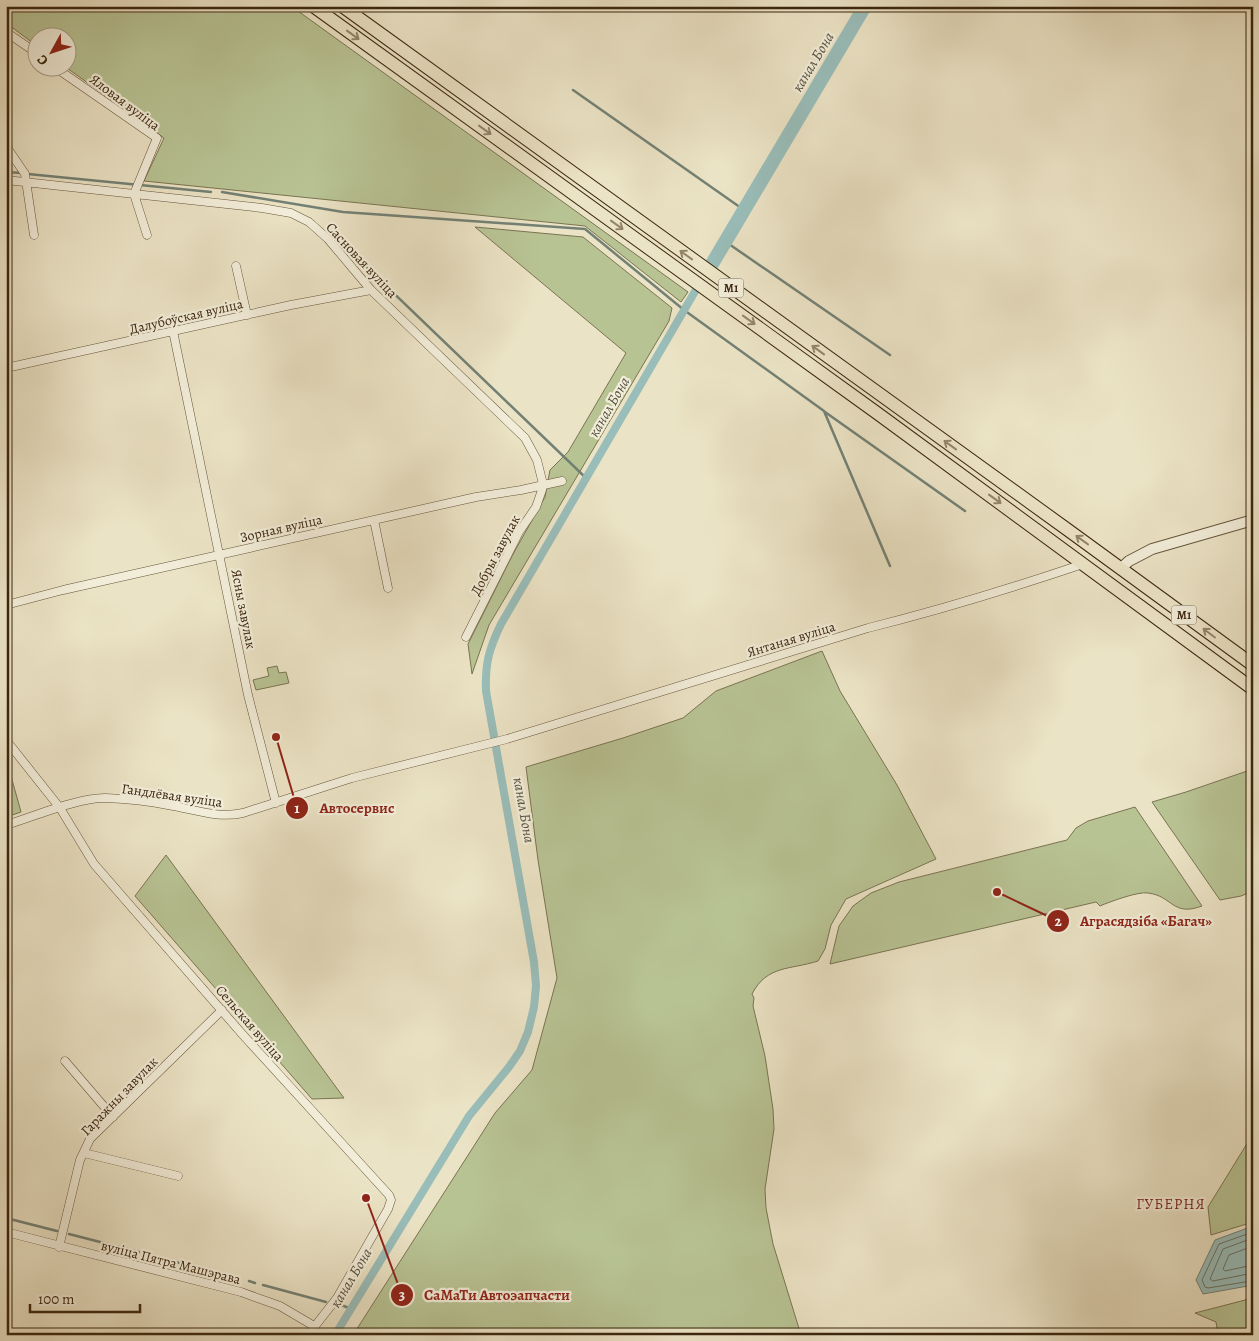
<svg xmlns="http://www.w3.org/2000/svg" width="1259" height="1341" font-family="Alegreya,serif">
	<rect width="100%" height="100%" fill="#ebe3c5"/>
	<filter id="stains"><feTurbulence type="fractalNoise" baseFrequency=".004" numOctaves="4"/><feColorMatrix values="0 0 0 0 .2 0 0 0 0 .09 0 0 0 0 .02 0 0 0 .5 -.17"/></filter>
	<radialGradient id="worn" r=".72"><stop offset=".6" stop-color="#630" stop-opacity="0"/><stop offset="1" stop-color="#630" stop-opacity=".3"/></radialGradient>
	<!-- green -->
	<path fill="#b8c394" stroke="#7a7452" d="M6,6h285l397,286 -7,10 -96,-76 -441,-45 20,-43 -97,-70 1,-30h-30l-1,8 -31,-23z
		M475,227l108,10 89,71 -3,13 -180,304 -17,49 -4,-30 44,-88 33,-59 5,-27 18,-18 58,-99z
		M822,651l18,40 57,94 39,74 -90,40 -15,26 -6,24 -7,12c-28,9 -51,4 -66,33l2,4 -1,8 12,50 8,53 1,20 -9,60 1,19 7,36 28,91h-448l142,-222 37,-43 25,-92 -19,-118 -12,-93 97,-29 60,-20 33,-27z
		M277,666l2,7 7,-1 3,11 -33,7 -3,-10 16,-4 -2,-8z
		M1253,769v122l-12,5 -21,4 -68,-98 34,-10z
		M6,771l5,5 10,36 -15,5z
		M1135,807l67,99c-30,11 -29,-10 -54,-13 -9,-2 -39,9 -48,13l-4,-4 -266,62 9,-38 14,-20 18,-13 28,-11 168,-42 9,-12 12,-7z
		M166,855l178,243 -32,1 -177,-203z
		M1253,1140v82l-42,13 -3,-28 40,-65z
		M1253,1298v37h-41l6,-1 -2,-12 -21,-9z"/>
	<!-- water -->
	<path fill="#99bdb9" stroke="#738175" d="M1253,1226v56l-5,4 -45,8 -7,-14 19,-40z"/>
	<g fill="none" stroke-linecap="round" stroke-linejoin="round">
		<!-- shore -->
		<path stroke="#6a7264" stroke-width="1" d="M1253,1232l-34,12 -17,36 3,7 3,1 37,-6 8,-3
			M1253,1238l-30,11 -13,30 3,2 40,-8
			M1253,1246l-24,9 -6,14 2,2 28,-6"/>
		<!-- stream -->
		<path stroke="#738175" stroke-width="2.5" d="M573,90l171,120
			M6,172l16,1
			M28,174l183,18
			M222,192l121,20 242,17 99,81 140,101 66,155
			M330,232l256,246
			M726,242l164,113
			M825,412l140,99
			M6,1218l51,13
			M69,1234l70,18
			M147,1254l17,5
			M176,1262l61,16
			M249,1281l6,2
			M263,1285l63,17
			M339,1304l12,5"/>
		<!-- canal -->
		<path stroke="#99bdb9" stroke-width="8" d="M335,1335l134,-219 40,-49 11,-16 8,-19 6,-25 2,-21 -2,-24 -48,-271c-1,-28 3,-42 15,-67l196,-336"/>
		<!-- river -->
		<path stroke="#99bdb9" stroke-width="14" d="M712,264l153,-258"/>
		<defs>
			<path id="minor" d="M6,32l32,22
				M56,68l101,70 -23,56 13,41
				M6,146l19,28 9,61
				M6,180l256,28 29,5 18,9 19,17 43,51 154,148 12,22 6,24 -1,6 -6,17 -17,25 -53,105
				M236,266l11,49
				M173,331l75,364 28,108
				M6,368l285,-63 80,-15
				M374,520l14,68
				M6,605l57,-15 413,-93 45,-7 41,-9
				M6,740l54,68 34,56 149,171 146,160 2,5 -3,9 -51,89 -29,37
				M6,825c26,-8 74,-28 100,-27 21,1 42,3 62,7 25,4 49,14 75,8l109,-35 155,-39 361,-111c72,-18 144,-40 215,-64
				M65,1061l48,56
				M84,1153l94,23
				M6,1232l235,60 39,14 34,20
				M59,1247l21,-87 10,-21 132,-129"/>
			<path id="tertiary" d="M1121,568l8,-7 23,-12 101,-29"/>
			<path id="trunk" d="M313,6l564,407 376,276
				M342,6l726,524 185,135"/>
		</defs>
		<!-- minor casing -->
		<use href="#minor" stroke="#67553c" stroke-width="9"/>
		<!-- tertiary casing -->
		<use href="#tertiary" stroke="#67553c" stroke-width="12"/>
		<!-- trunk casing -->
		<use href="#trunk" stroke="#3b260f" stroke-width="14"/>
		<!-- minor -->
		<use href="#minor" stroke="#f2edd9" stroke-width="8"/>
		<!-- tertiary -->
		<use href="#tertiary" stroke="#f2edd9" stroke-width="10"/>
		<!-- trunk -->
		<use href="#trunk" stroke="#ebe3c5" stroke-width="12"/>
	</g>
	<!-- one-way arrows -->
	<defs><path id="oneway-shaft" d="M-6 0H5M1.5-3L5.5 0L1.5 3" fill="none" stroke-width="1.6" stroke-linecap="round" stroke-linejoin="round" transform="scale(1.25)"/></defs>
	<g stroke="#93846a">
		<use href="#oneway-shaft" transform="translate(353 35) rotate(36)"/>
		<use href="#oneway-shaft" transform="translate(485 130) rotate(36)"/>
		<use href="#oneway-shaft" transform="translate(617 225) rotate(36)"/>
		<use href="#oneway-shaft" transform="translate(686 255) rotate(-144)"/>
		<use href="#oneway-shaft" transform="translate(749 320) rotate(36)"/>
		<use href="#oneway-shaft" transform="translate(818 350) rotate(-144)"/>
		<use href="#oneway-shaft" transform="translate(950 445) rotate(-144)"/>
		<use href="#oneway-shaft" transform="translate(995 499) rotate(36)"/>
		<use href="#oneway-shaft" transform="translate(1082 540) rotate(-144)"/>
		<use href="#oneway-shaft" transform="translate(1209 633) rotate(-143)"/>
	</g>
	<g text-anchor="middle" stroke-width="4.5" stroke-linejoin="round" paint-order="stroke">
		<!-- shield labels -->
		<g fill="#f2edd9" stroke="#72624c" stroke-width="1">
			<rect x="718.5" y="278.5" width="25" height="19" rx="4"/>
			<rect x="1171.5" y="605.5" width="25" height="19" rx="4"/>
		</g>
		<g font-size="12" font-weight="bold" fill="#3b260f">
			<text x="731" y="292">М1</text>
			<text x="1184" y="619">М1</text>
		</g>
		<!-- street labels -->
		<g font-size="14" fill="#3b260f" stroke="#f2edd9">
			<text transform="translate(125 102) rotate(37)" y="5">Яловая вуліца</text>
			<text transform="translate(362 260) rotate(47)" y="5">Сасновая вуліца</text>
			<text transform="translate(186 316) rotate(-13)" y="5">Далубоўская вуліца</text>
			<text transform="translate(281 528) rotate(-13)" y="5">Зорная вуліца</text>
			<text transform="translate(495 555) rotate(-62)" y="5">Добры завулак</text>
			<text transform="translate(244 609) rotate(79)" y="5">Ясны завулак</text>
			<text transform="translate(791 639) rotate(-17)" y="5">Янтаная вуліца</text>
			<text transform="translate(172 795) rotate(8)" y="5">Гандлёвая вуліца</text>
			<text transform="translate(250 1023) rotate(49)" y="5">Сельская вуліца</text>
			<text transform="translate(119 1096) rotate(-46)" y="5">Гаражны завулак</text>
			<text transform="translate(171 1262) rotate(14)" y="5">вуліца Пятра Машэрава</text>
		</g>
		<!-- water labels -->
		<g font-size="15" font-style="italic" fill="#575342" stroke="#f2edd9">
			<text transform="translate(813 62) rotate(-59)" y="5">канал Бона</text>
			<text transform="translate(609 407) rotate(-60)" y="5">канал Бона</text>
			<text transform="translate(524 810) rotate(80)" y="5">канал Бона</text>
			<text transform="translate(351 1278) rotate(-59)" y="5">канал Бона</text>
		</g>
		<!-- neighbourhood labels -->
		<g font-size="15" letter-spacing="1" fill="#7a1f14" stroke="#f2edd9">
			<text x="1171" y="1209">ГУБЕРНЯ</text>
		</g>
	</g>
	<!-- callouts -->
	<path fill="none" stroke="#8f2418" stroke-width="2" d="M276 737L297 808M997 892L1058 921M366 1198L402 1295"/>
	<g fill="#8f2418" stroke="#f2edd9" stroke-width="2">
		<circle cx="276" cy="737" r="5"/>
		<circle cx="997" cy="892" r="5"/>
		<circle cx="366" cy="1198" r="5"/>
		<circle cx="297" cy="808" r="12"/>
		<circle cx="1058" cy="921" r="12"/>
		<circle cx="402" cy="1295" r="12"/>
	</g>
	<g font-size="15" text-anchor="middle" font-weight="bold" fill="#fff">
		<text x="297" y="813">1</text>
		<text x="1058" y="926">2</text>
		<text x="402" y="1300">3</text>
	</g>
	<g font-size="15" text-anchor="middle" font-weight="bold" fill="#8f2418" stroke="#f2edd9" stroke-width="4.5" stroke-linejoin="round" paint-order="stroke">
		<text x="357" y="813">Автосервис</text>
		<text x="1146" y="926">Аграсядзіба «Багач»</text>
		<text x="497" y="1300">СаМаТи Автоэапчасти</text>
	</g>
	<!-- margin -->
	<rect width="1259" height="1341" fill="none" stroke="#ebe3c5" stroke-width="25"/>
	<rect x="8" y="8" width="1244" height="1326" fill="none" stroke="#3b260f" stroke-width="2.5"/>
	<rect x="12" y="12" width="1234" height="1316" fill="none" stroke="#3b260f"/>
	<!-- north arrow -->
	<g transform="translate(52 52) rotate(230)"><circle r="24" fill="#f2edd9" stroke="#a99d88"/>
	<path d="M0-4L9 19L0 12L-9 19Z" fill="#8f2418"/>
	<text y="-8" font-size="14" font-weight="bold" text-anchor="middle" fill="#3b260f">С</text>
	</g>
	<!-- scale -->
	<path d="M30 1304v8h110v-8" fill="none" stroke="#3b260f" stroke-width="2.5"/>
	<text x="38" y="1304" font-size="15" fill="#3b260f" stroke="#f2edd9" stroke-width="4" paint-order="stroke">100 m</text>
	<rect width="100%" height="100%" filter="url(#stains)"/>
	<rect width="100%" height="100%" fill="url(#worn)"/>
</svg>
